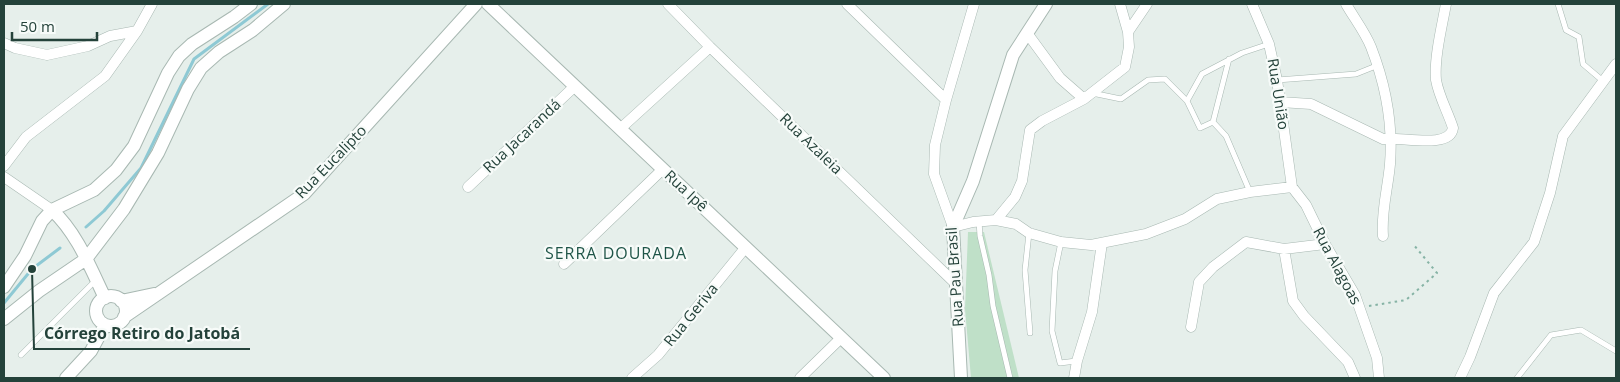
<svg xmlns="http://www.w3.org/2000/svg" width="1620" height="382" font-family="'Open Sans',sans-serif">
	<rect width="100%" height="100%" fill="#e6efeb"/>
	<!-- green -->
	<path fill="#bfe0c8" d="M968,232h16l35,146h-48l-6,-69z"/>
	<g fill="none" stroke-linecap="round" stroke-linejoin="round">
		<!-- stream -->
		<path stroke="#8ec9d4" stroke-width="3" d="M86,227l18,-16 37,-43 53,-109 74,-55
			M4,303l28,-34 28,-21"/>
		<defs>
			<path id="service" d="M1558,4l8,26 13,7 4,27 20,17
				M1277,80l79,-6 20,-8
				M1092,93l29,6 27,-19 17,-1 22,22 15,-27 40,-21 27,-9
				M1187,101l13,27 13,-6 13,14 24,56
				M1213,122l16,-63
				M979,221l1,15 9,39 4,31 17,72
				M1029,233l-4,37 5,63
				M1061,242l-6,29 -3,60 8,32 16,-2
				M21,355l74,-74
				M1517,378l34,-43 30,-5 35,21"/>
			<path id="minor" d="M668,4l42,43 246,237
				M847,4l99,96
				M974,4l-28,96 -11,45 -1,29 19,53 20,-5 23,-2 20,4 13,9 32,9 30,3 55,-11 39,-15 32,-20 33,-7 42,-5
				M1120,4l8,28
				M1252,4l17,40 8,36 15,107
				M1346,4c8,14 19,28 25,43 14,36 22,78 19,117 -2,24 -9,47 -7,72
				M1027,33l33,45 24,21
				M4,43l11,5 32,7 41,-9 22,-10 27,-5
				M1280,102l31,2 72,35c16,-3 67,11 70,-11 -5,-16 -14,-31 -17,-48 -2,-22 6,-54 10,-76
				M620,129l90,-82
				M4,166l22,-29 79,-61 32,-45 15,-27
				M4,177l48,33
				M468,187l107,-101
				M1292,187l14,18 19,39 30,51 22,63 2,20
				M996,220l19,-23 7,-16 8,-51 12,-9 42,-22 41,-32 4,-20 -1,-15 19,-28
				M1284,249l9,52 11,15 44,46 7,16
				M564,264l99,-95
				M1191,327l8,-45 14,-15 33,-25 38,7 41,-5
				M632,378l26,-23 88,-108
				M800,378l41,-40
				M1074,378l3,-17 15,-49 10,-69
				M1460,378l10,-21 24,-64 40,-51 16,-49 13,-57 53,-72"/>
			<path id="tertiary" d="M488,4l396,374
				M52,210c25,23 38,57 53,88
				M4,287l21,-31 17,-35 10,-11 42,-20 22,-20 18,-24 34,-73 11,-17 13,-12 42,-27 17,-13
				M96 311a15 15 0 1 1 30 0a15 15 0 1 1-30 0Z
				M121,301l33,-7
				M124,317l180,-123 172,-190
				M4,319l35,-28 47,-32 38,-50 34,-56 30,-64 13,-21 18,-16 34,-22 31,-26
				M66,378l25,-27 14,-26
				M961,378l-8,-151 20,-46 40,-126 33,-51"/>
		</defs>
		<!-- service casing -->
		<use href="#service" stroke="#a8b8b2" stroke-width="6"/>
		<!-- minor casing -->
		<use href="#minor" stroke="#a8b8b2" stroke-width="11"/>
		<!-- tertiary casing -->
		<use href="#tertiary" stroke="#a8b8b2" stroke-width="14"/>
		<!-- path -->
		<path stroke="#86b3a5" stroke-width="2" stroke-dasharray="2.5 4" stroke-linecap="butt" d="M1369,306l37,-6 31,-27 -24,-29"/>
		<!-- service -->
		<use href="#service" stroke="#fff" stroke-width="5"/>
		<!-- minor -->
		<use href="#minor" stroke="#fff" stroke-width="10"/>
		<!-- tertiary -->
		<use href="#tertiary" stroke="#fff" stroke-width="12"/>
	</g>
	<g text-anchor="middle" stroke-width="4.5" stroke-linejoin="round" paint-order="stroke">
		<!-- street labels -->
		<g font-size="15" fill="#24423a" stroke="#f7fbf9">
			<text transform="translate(1278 94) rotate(81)" y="5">Rua União</text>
			<text transform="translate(522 136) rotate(-43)" y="5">Rua Jacarandá</text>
			<text transform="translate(811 144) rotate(44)" y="5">Rua Azaleia</text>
			<text transform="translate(331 162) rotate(-46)" y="5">Rua Eucalipto</text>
			<text transform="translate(686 191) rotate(43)" y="5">Rua Ipê</text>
			<text transform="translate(1337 266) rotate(62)" y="5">Rua Alagoas</text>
			<text transform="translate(955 277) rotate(-94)" y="5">Rua Pau Brasil</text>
			<text transform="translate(691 315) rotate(-51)" y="5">Rua Geriva</text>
		</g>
		<!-- neighbourhood labels -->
		<g font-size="16" letter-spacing="1" fill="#1f5548" stroke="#f7fbf9">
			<text x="616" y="259">SERRA DOURADA</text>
		</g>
	</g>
	<!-- callouts -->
	<path fill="none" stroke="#24423a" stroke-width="2" d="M32 269L34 349H250"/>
	<circle fill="#24423a" stroke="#f7fbf9" stroke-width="2" cx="32" cy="269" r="5"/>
	<g font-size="16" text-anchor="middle" font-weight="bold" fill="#24423a" stroke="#f7fbf9" stroke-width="4.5" stroke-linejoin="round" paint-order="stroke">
		<text x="142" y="339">Córrego Retiro do Jatobá</text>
	</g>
	<!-- border -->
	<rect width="1620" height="382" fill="none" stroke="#24423a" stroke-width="10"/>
	<!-- scale -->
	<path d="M12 32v8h85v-8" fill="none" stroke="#24423a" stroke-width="2.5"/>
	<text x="20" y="32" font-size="15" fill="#24423a" stroke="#f7fbf9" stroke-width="4" paint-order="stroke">50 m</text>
</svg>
